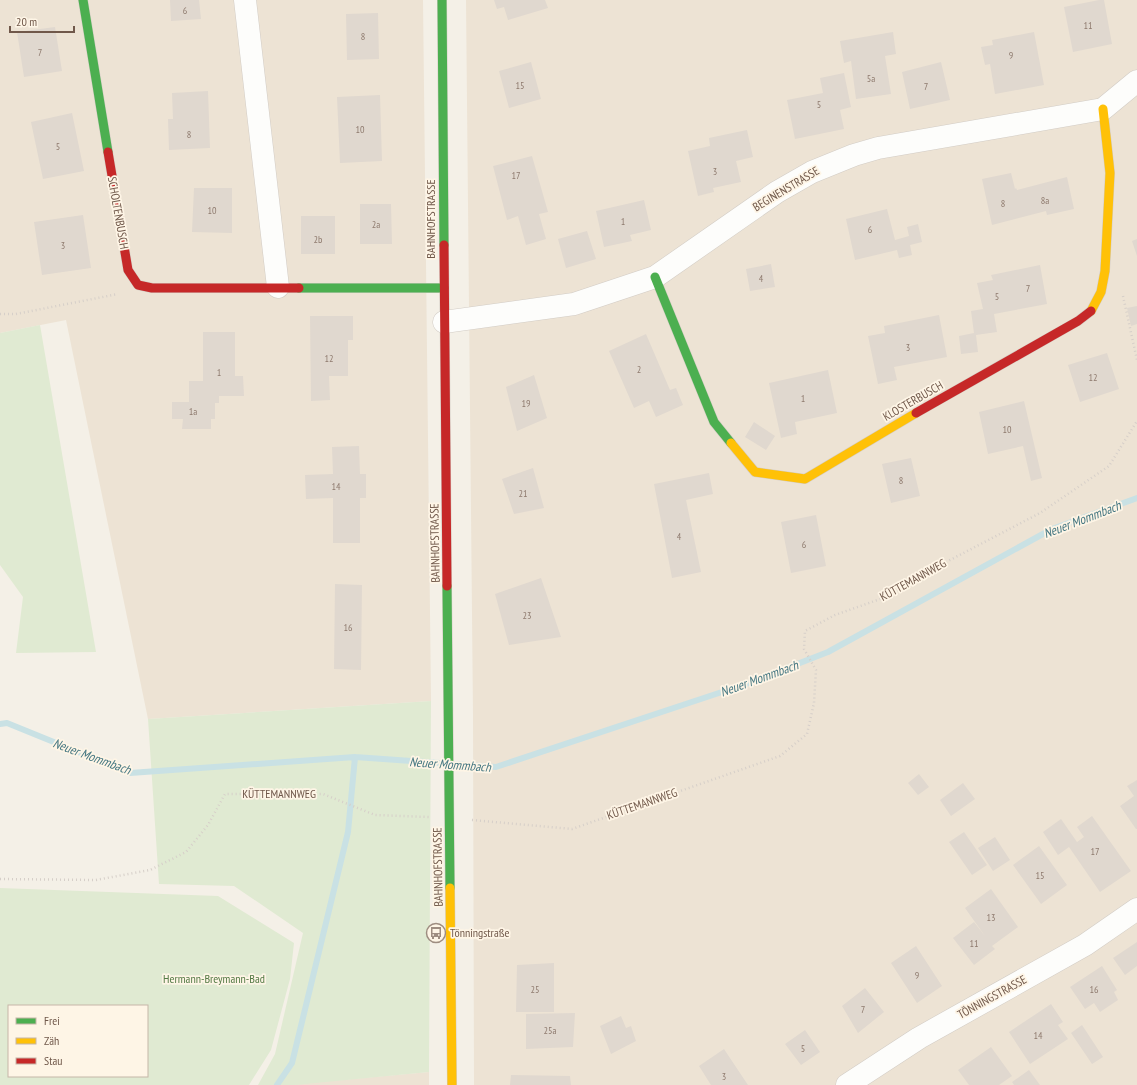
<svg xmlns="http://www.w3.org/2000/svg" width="1137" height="1085" font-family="'PT Sans Narrow',sans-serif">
	<rect width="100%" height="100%" fill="#f4f0e7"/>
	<!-- residential -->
	<path fill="#ede3d4" d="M0,0h423l8,701 -283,18 -82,-399 -66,13z
		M466,0h671v1085h-663l-1,-369z
		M429,1072v13h-134l1,-1z"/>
	<!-- green -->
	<path fill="#e0ead2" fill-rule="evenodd" d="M40,325l56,327 -80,1 7,-56 -23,-32v-232z
		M431,701l-2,371 -134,13h-37l17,-31 28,-121 -69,-47 -75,-2 -11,-165z
		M0,888l218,8 76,47 -4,36 -19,71 -22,35h-249zM9,1006h138v70h-138z"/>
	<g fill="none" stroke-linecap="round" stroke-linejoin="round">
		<!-- stream -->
		<path stroke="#c9e1e4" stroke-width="6" d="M0,724l7,-1 123,50 225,-16 141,10 250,-83 82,-32 224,-123 85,-31
			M277,1085l15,-22 56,-231 7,-75"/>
	</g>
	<!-- building -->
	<path fill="#e0d8cf" d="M170,0h29l2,19 -30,2z
		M494,0h51l3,8 -40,12 -4,-13 -7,2z
		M1099,0h5l8,44 -39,8 -9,-45z
		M378,13l1,46 -32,1 -1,-46z
		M55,27l7,44 -38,6 -7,-45z
		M893,32l3,22 -11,2 6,38 -35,5 -5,-38 -7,2 -4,-22z
		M1034,32l10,53 -49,9 -5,-30 -5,1 -4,-18 12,-2 -1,-5z
		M531,62l10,37 -32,9 -10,-37z
		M941,62l9,38 -40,9 -8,-37z
		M844,73l7,34 -11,3 4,19 -49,10 -8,-39 36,-7 -3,-15z
		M208,91l2,57 -41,2 -1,-31h5l-1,-26z
		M380,95l2,66 -42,2 -3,-66z
		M72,113l12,58 -41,8 -12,-57z
		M747,130l6,27 -17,4 5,21 -28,6 1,4 -16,4 -10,-45 22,-5 -1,-8z
		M532,156l16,56 -9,2 7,25 -20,6 -8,-29 -11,4 -14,-54z
		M1011,173l4,16 1,-1 1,2 50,-13 7,32 -27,6 -1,-4 -54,14 -10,-46z
		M194,188h38v45l-40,-1z
		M644,200l7,30 -21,5 2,6 -28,6 -8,-36z
		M360,204h31l1,40h-32z
		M887,209l8,31 14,-4 -2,-9 11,-3 4,18 -12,3 2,10 -13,3 -2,-8 -42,10 -9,-41z
		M83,215l8,53 -49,7 -8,-53z
		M301,216h34v38h-34z
		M587,231l9,28 -30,9 -8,-29z
		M1137,239v17l-5,-15z
		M771,264l4,23 -25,4 -4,-22z
		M1040,265l7,39 -53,10 3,18 -21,3 2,17 -17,2 -2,-18 15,-3 -3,-22 12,-2 -6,-26 16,-3 -2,-5z
		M1137,306v18l-6,2 -4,-18z
		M939,315l8,42 -53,10 3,13 -19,4 -10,-48 17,-3 -1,-7z
		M310,316h43v24h-5v36h-19l1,24 -19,1z
		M203,332h32v44h8l1,20h-25v7h-4v16h-4v10h-29l1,-10h-11v-17h17v-21h14z
		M646,334l24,56 6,-2 7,17 -27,12 -7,-16 -15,7 -25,-57z
		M1107,353l12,36 -39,13 -12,-37z
		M828,370l9,43 -42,9 2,12 -16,4 -12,-55z
		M534,375l13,43 -30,13 -11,-44z
		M1024,401l18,77 -11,3 -8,-35 -35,8 -9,-42z
		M754,422l21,14 -9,14 -21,-13z
		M359,446l1,28h6v24h-6v45h-27v-45l-27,1 -1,-24 28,-1 -1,-27z
		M911,458l9,38 -29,7 -9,-39z
		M533,468l11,40 -30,6 -12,-35z
		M709,473l4,21 -27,6 15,72 -29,6 -18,-94z
		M816,515l10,51 -35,7 -10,-51z
		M541,578l20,59 -52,8 -14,-51z
		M335,584l27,1 -1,85 -27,-1z
		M919,774l10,13 -11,8 -10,-12z
		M1137,780v49h-1l-16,-23 14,-10 -7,-10z
		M963,783l12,16 -24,17 -11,-16z
		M1092,816l39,55 -31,21 -31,-45 -11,8 -15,-23 18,-13 16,23 7,-5 -7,-10z
		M964,832l23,33 -15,10 -23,-33z
		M995,837l15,23 -17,11 -15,-23z
		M1039,846l28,39 -26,19 -28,-39z
		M991,889l27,38 -26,19 3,3 -21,16 -21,-27 21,-16 11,14 -20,-28z
		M1137,942v24l-12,9 -12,-17z
		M916,946l26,40 -25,17 -26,-40z
		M554,963v49h-38l1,-47z
		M1102,966l15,24 -3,2 4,8 -18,12 -6,-9 -9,6 -15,-22z
		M865,988l19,24 -26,21 -16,-27z
		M1051,1004l12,18 -5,3 10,14 -38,25 -21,-32z
		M575,1013l-2,34 -47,2v-35z
		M621,1016l5,12 5,-2 5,15 -25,13 -11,-28z
		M1082,1025l21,32 -11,7 -21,-31z
		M805,1030l15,22 -19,13 -16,-21z
		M991,1047l21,29 -13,9h-30l-11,-15z
		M724,1049l24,36h-37l-12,-19z
		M1029,1070l11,15h-26l-2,-3z
		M511,1075l59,1 1,9h-61z"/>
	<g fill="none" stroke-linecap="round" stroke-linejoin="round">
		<defs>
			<path id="street" d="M245,0l33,287
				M444,322l130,-18 81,-27 122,-85 35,-20 42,-17 24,-7 225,-39 34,-28
				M847,1085l72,-47 166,-93 52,-36"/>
			<path id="fast" d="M83,0l25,152
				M442,0l2,245
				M655,277l59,145 17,21
				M299,288h145
				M447,586l3,302"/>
			<path id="slow" d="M1091,311l10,-19 4,-21 5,-98 -7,-64
				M731,443l24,29 50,7 111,-66
				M450,888l2,197"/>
			<path id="jam" d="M108,152l20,118 10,15 14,3h147
				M444,245l3,341
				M916,413l162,-92 13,-10"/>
		</defs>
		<!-- street casing -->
		<use href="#street" stroke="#d2ccc5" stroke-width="23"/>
		<!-- fast casing -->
		<use href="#fast" stroke="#d3ccc4" stroke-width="10"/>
		<!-- slow casing -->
		<use href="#slow" stroke="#d3ccc4" stroke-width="10"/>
		<!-- jam casing -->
		<use href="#jam" stroke="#d3ccc4" stroke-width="10"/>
		<!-- path -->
		<path stroke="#d6cfc9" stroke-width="2.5" stroke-dasharray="1 3" stroke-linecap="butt" d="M1123,296l14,64
			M0,314h16l102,-20
			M472,820l100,9 208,-73 27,-22 7,-31 2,-33 -12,-21 1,-18 30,-16 51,-18 45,-27 109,-57 69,-47 28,-45
			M0,879l96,1 54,-10 36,-18 22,-27 17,-31h98l52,21 54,2"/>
		<!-- street -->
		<use href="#street" stroke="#fdfdfb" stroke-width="22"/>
		<!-- fast -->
		<use href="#fast" stroke="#4caf50" stroke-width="9"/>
		<!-- slow -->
		<use href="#slow" stroke="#ffc107" stroke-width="9"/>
		<!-- jam -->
		<use href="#jam" stroke="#c62828" stroke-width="9"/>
	</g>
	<!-- icons -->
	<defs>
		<symbol id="bus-ring" viewBox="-11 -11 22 22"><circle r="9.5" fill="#fef5e6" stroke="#9e8d81" stroke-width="1.5"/><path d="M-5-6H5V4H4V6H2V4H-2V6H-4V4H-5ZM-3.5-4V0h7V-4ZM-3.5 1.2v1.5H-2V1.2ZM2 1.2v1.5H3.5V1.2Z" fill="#9e8d81"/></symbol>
	</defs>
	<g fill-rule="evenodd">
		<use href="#bus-ring" x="425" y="922" width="22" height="22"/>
	</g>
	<g text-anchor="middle" stroke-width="3.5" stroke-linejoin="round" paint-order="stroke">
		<!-- number labels -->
		<g font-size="10" fill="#8e7a6e">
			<text x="185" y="14">6</text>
			<text x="1088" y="29">11</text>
			<text x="363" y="40">8</text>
			<text x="40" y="56">7</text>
			<text x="1011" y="59">9</text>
			<text x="871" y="82">5a</text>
			<text x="520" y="89">15</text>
			<text x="926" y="90">7</text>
			<text x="819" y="108">5</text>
			<text x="360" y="133">10</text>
			<text x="189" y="138">8</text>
			<text x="58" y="150">5</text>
			<text x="715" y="175">3</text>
			<text x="516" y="179">17</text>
			<text x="1045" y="204">8a</text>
			<text x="1003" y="207">8</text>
			<text x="212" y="214">10</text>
			<text x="623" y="225">1</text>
			<text x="376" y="228">2a</text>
			<text x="870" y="233">6</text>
			<text x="318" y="243">2b</text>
			<text x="63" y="249">3</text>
			<text x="761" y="282">4</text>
			<text x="1028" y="292">7</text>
			<text x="997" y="300">5</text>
			<text x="908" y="351">3</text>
			<text x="329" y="362">12</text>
			<text x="639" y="373">2</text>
			<text x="219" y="376">1</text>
			<text x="1093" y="381">12</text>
			<text x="803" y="402">1</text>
			<text x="526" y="407">19</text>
			<text x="193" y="415">1a</text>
			<text x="1007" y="433">10</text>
			<text x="901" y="484">8</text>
			<text x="336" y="490">14</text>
			<text x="523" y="497">21</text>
			<text x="679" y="540">4</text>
			<text x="804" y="548">6</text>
			<text x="527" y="619">23</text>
			<text x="348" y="631">16</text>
			<text x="1095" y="855">17</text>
			<text x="1040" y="879">15</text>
			<text x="991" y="921">13</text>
			<text x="974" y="947">11</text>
			<text x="917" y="979">9</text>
			<text x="535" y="993">25</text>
			<text x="1094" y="993">16</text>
			<text x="863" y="1013">7</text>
			<text x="550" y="1034">25a</text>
			<text x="1038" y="1039">14</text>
			<text x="803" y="1052">5</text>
			<text x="724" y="1080">3</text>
		</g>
		<!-- street labels -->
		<g font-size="12" fill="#70584a" stroke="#fef5e6">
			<text transform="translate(786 189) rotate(-31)" y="4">BEGINENSTRASSE</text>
			<text transform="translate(118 213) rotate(80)" y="4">SCHOLTENBUSCH</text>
			<text transform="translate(431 219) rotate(-90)" y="4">BAHNHOFSTRASSE</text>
			<text transform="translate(913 401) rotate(-30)" y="4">KLOSTERBUSCH</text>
			<text transform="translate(435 543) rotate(-91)" y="4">BAHNHOFSTRASSE</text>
			<text transform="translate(913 580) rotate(-29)" y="4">KÜTTEMANNWEG</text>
			<text x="279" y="798">KÜTTEMANNWEG</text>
			<text transform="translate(642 804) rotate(-19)" y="4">KÜTTEMANNWEG</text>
			<text transform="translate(438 867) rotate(-91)" y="4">BAHNHOFSTRASSE</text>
			<text transform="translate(992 997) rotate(-29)" y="4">TÖNNINGSTRASSE</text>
		</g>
		<!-- poi labels -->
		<g font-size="12" fill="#70584a" stroke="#fef5e6" text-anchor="start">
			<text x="450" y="937">Tönningstraße</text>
		</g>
		<!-- park labels -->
		<g font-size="12" fill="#547a45" stroke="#fef5e6">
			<text x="214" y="983">Hermann-Breymann-Bad</text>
		</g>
		<!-- water labels -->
		<g font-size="13" font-style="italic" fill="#457782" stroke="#fef5e6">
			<text transform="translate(1082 519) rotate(-21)" y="5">Neuer Mommbach</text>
			<text transform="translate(759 678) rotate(-20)" y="5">Neuer Mommbach</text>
			<text transform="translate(92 756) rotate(20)" y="5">Neuer Mommbach</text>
			<text transform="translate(450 764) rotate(4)" y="5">Neuer Mommbach</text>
		</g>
	</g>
	<!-- legend -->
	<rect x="8" y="1005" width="140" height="72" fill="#fef5e6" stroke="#c5b6a8"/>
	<rect x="16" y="1018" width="20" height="6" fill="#4caf50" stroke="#c5b6a8"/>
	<text x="44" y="1025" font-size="12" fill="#70584a">Frei</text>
	<rect x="16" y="1038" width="20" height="6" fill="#ffc107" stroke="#c5b6a8"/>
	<text x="44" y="1045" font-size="12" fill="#70584a">Zäh</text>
	<rect x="16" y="1058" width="20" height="6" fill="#c62828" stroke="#c5b6a8"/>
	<text x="44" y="1065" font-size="12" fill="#70584a">Stau</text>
	<!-- scale -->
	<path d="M10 26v6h64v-6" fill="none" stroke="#70584a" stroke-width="2"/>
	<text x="16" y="26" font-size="12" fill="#70584a" stroke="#fef5e6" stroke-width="3" paint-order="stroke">20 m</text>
</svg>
